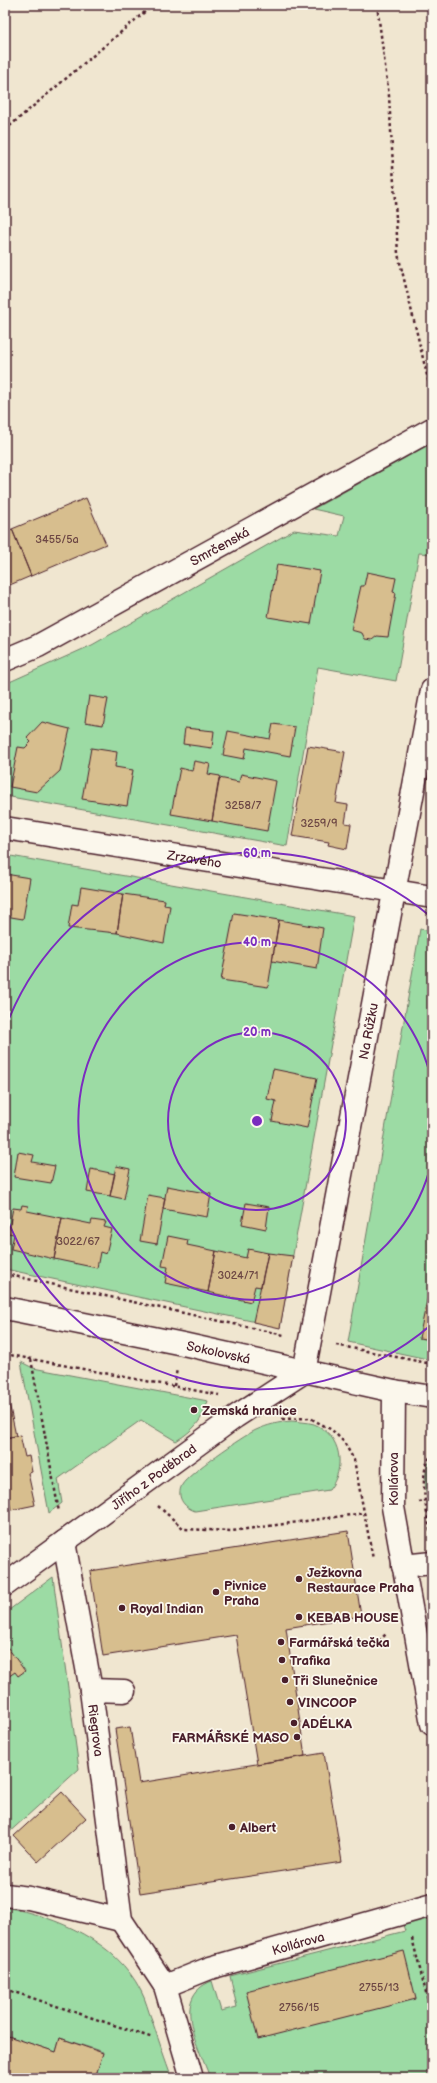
<svg xmlns="http://www.w3.org/2000/svg" width="437" height="2083" font-family="'Balsamiq Sans',sans-serif">
	<rect width="100%" height="100%" fill="#f0e6d0"/>
	<filter id="ink" filterUnits="userSpaceOnUse"><feTurbulence type="fractalNoise" baseFrequency=".025" numOctaves="2"/><feDisplacementMap in="SourceGraphic" scale="8" xChannelSelector="R" yChannelSelector="G"/><feConvolveMatrix kernelMatrix="1 2 1 2 8 2 1 2 1" color-interpolation-filters="sRGB"/></filter>
	<g filter="url(#ink)">
		<!-- green -->
		<path fill="#9cdba4" stroke="#737d68" d="M432,443v111l-13,-1 -23,128 -78,-14 -31,179 -282,-50v-112l87,-39 202,-115 45,6 5,-20 -31,-7z
			M5,855l349,61 -74,411 -275,-58z
			M420,929l12,2v429l-84,-18z
			M21,1362l12,6 175,33c-5,19 -15,30 -32,40l-35,-21 -83,59 4,24 -13,10z
			M292,1421c7,1 15,1 22,3 28,11 32,45 15,66l-134,21c-12,-4 -19,-15 -13,-26 6,-11 61,-49 74,-55 11,-5 23,-8 36,-9z
			M432,1457v63c-4,-21 -13,-43 0,-63z
			M53,1577l26,192 -74,67v-223z
			M5,1907c52,10 111,34 136,84 5,9 7,20 11,29 6,19 13,39 20,58h-77l8,-26 -43,-14 -4,14 -51,-17z
			M424,1917h8v161h-222c-10,-29 -41,-81 2,-97l9,30 16,-4 -7,-31 175,-45 -3,-9z"/>
		<!-- building -->
		<path fill="#d7be8e" stroke="#4a1f2b" d="M86,498l20,46 -75,32 -19,-47z
			M12,529l19,47 -26,11v-55z
			M277,564l43,7 -9,53 -43,-7z
			M367,572l29,6 -3,14 3,1 -8,44 -11,-1 -5,4 -7,-1 -3,-6 -11,-3 10,-44h3z
			M89,696l19,3 -5,26 -18,-3z
			M42,722l28,7 -10,42 -23,21 -27,-5 8,-40 7,1 6,-6 -4,-4z
			M273,724l22,3 -5,29 -44,-8 -2,11 -21,-4 5,-24 42,8z
			M185,728l29,3 -2,17 -29,-4z
			M308,746l37,6 -9,51 12,2 -3,18 6,1 -4,25 -19,-4 1,-3 -37,-6z
			M91,748l26,4 -2,15 18,3 -6,36 -45,-7z
			M194,761l16,3 -2,10 12,2 -8,45 -41,-7 9,-46 12,3z
			M241,774l35,7 -9,50 -55,-10 7,-43 20,4z
			M5,874l25,4 -7,41 -18,-3z
			M81,887l42,7 -6,39 -49,-5 4,-24 6,1z
			M123,894l42,6 -1,5 6,1 -6,37 -47,-10z
			M234,913l45,7 -11,67 -47,-7z
			M279,920l44,8 -6,41 -45,-8z
			M273,1069l44,9 -10,50 -35,-7 4,-20 -9,-2z
			M18,1152l16,3 -2,7 23,4 -4,17 -37,-6z
			M116,1166l14,3 -6,30 -14,-3z
			M91,1169l24,5 -5,22 -23,-4z
			M167,1186l44,8 -4,23 -44,-8z
			M148,1195l17,3 -8,46 -17,-3z
			M246,1203l23,4 -3,22 -24,-5z
			M22,1205l6,1 -1,5 35,7 -8,41 -43,-10 3,-15 -6,-1 5,-25 8,1z
			M62,1218l29,6 1,-4 14,2 -2,5 8,2 -6,25 -6,-2 -3,16 -43,-9z
			M168,1236l20,4 -1,5 29,6 -8,41 -43,-9 3,-16 -6,-1z
			M248,1249l20,4 -7,34 -6,-1 -4,16 -43,-10 8,-41 30,7z
			M268,1253l25,3 -13,72 -27,-6z
			M428,1296l4,2v42l-13,-2z
			M8,1398l8,38 -11,2v-39z
			M20,1435l5,22 4,-1 3,16 -4,1 7,32 -24,5 -4,-18 -2,1v-55z
			M348,1531l13,85 -75,12 19,128 -48,8 -21,-129 -133,21 -13,-85z
			M5,1644l20,27 -7,5 -3,-4 -10,7z
			M130,1727l9,56 185,-30 18,109 -202,31 -25,-164z
			M62,1792l24,26 -48,44 -24,-26z
			M404,1951l12,48 -158,40 -12,-48z
			M5,2035l51,17 4,-14 43,15 -8,25h-90z"/>
		<g fill="none" stroke-linecap="round" stroke-linejoin="round">
			<defs>
				<g id="minor">
					<path id="s1" d="M5,660l33,-14 394,-217"/>
					<path id="s2" d="M5,828l427,69"/>
					<path id="s3" d="M5,1308l178,36 211,47 38,6"/>
					<path d="M394,1391l-1,116 39,217"/>
					<path id="s4" d="M64,1542l27,148 30,230 44,66 27,92"/>
					<path d="M403,1566l29,-3"/>
					<path id="s5" d="M5,1585l230,-168 69,-45 128,-682"/>
					<path d="M91,1690l33,1"/>
					<path d="M5,1895l24,3 92,22"/>
					<path id="s6" d="M165,1986l45,-18 222,-63"/>
				</g>
			</defs>
			<!-- minor casing -->
			<use href="#minor" stroke="#4a1f2b" stroke-width="25"/>
			<!-- path -->
			<path stroke="#4a1f2b" stroke-width="2.5" stroke-dasharray="3 3" stroke-linecap="butt" d="M377,5l12,91 9,158 34,142
				M5,130l148,-125
				M5,1274l279,61
				M336,1345l96,19
				M5,1354l214,41
				M31,1359l28,153
				M174,1386l3,-17
				M282,1419l28,-1 22,12 12,12 10,18 19,99
				M419,1502l6,-1
				M158,1506l26,23 48,2 133,-18
				M431,1537c-3,-22 -15,-65 1,-82
				M379,1641l8,-8
				M412,1938l20,78
				M5,1989l148,49"/>
			<!-- minor -->
			<use href="#minor" stroke="#fbf7ec" stroke-width="22"/>
		</g>
	</g>
	<!-- distance rings -->
	<g fill="none" stroke="#7b2cbf" stroke-width="2">
		<circle cx="257" cy="1121" r="89"/>
		<path d="M432 1160A179 179 0 1 1 432 1082"/>
		<path d="M431 1325A268 268 0 0 1 5 1213M5 1029A268 268 0 0 1 431 917"/>
	</g>
	<!-- markers -->
	<g fill="#4a1f2b" stroke="#fbf7ec" stroke-width="1.5">
		<circle cx="194" cy="1410" r="4"/>
		<circle cx="299" cy="1579" r="4"/>
		<circle cx="216" cy="1592" r="4"/>
		<circle cx="122" cy="1608" r="4"/>
		<circle cx="299" cy="1617" r="4"/>
		<circle cx="281" cy="1642" r="4"/>
		<circle cx="282" cy="1660" r="4"/>
		<circle cx="285" cy="1680" r="4"/>
		<circle cx="290" cy="1702" r="4"/>
		<circle cx="294" cy="1723" r="4"/>
		<circle cx="297" cy="1737" r="4"/>
		<circle cx="232" cy="1827" r="4"/>
	</g>
	<g text-anchor="middle" stroke-width="3.5" stroke-linejoin="round" paint-order="stroke">
		<!-- number labels -->
		<g font-size="11" fill="#6d4744">
			<text x="57" y="543">3455/5a</text>
			<text x="243" y="809">3258/7</text>
			<text x="319" y="827">3259/9</text>
			<text x="78" y="1245">3022/67</text>
			<text x="238" y="1279">3024/71</text>
			<text x="379" y="1991">2755/13</text>
			<text x="299" y="2011">2756/15</text>
		</g>
		<!-- street labels -->
		<g font-size="13" fill="#4a1f2b" stroke="#fbf7ec">
			<text dy="5" stroke="none"><textPath href="#s1" startOffset="243">Smrčenská</textPath></text>
			<text dy="5" stroke="none"><textPath href="#s2" startOffset="192">Zrzavého</textPath></text>
			<text dy="5" stroke="none"><textPath href="#s5" startOffset="714">Na Růžku</textPath></text>
			<text dy="5" stroke="none"><textPath href="#s3" startOffset="218">Sokolovská</textPath></text>
			<text dy="5" stroke="none"><textPath href="#s5" startOffset="184">Jiřího z Poděbrad</textPath></text>
			<text transform="translate(393 1479) rotate(-90)" y="5">Kollárova</text>
			<text dy="5" stroke="none"><textPath href="#s4" startOffset="191">Riegrova</textPath></text>
			<text dy="5" stroke="none"><textPath href="#s6" startOffset="140">Kollárova</textPath></text>
		</g>
		<!-- poi labels -->
		<g font-size="13" font-weight="bold" fill="#4a1f2b" stroke="#fbf7ec" text-anchor="start">
			<text x="202" y="1415">Zemská hranice</text>
			<text x="307" y="1577">Ježkovna<tspan x="307" dy="15">Restaurace Praha</tspan></text>
			<text x="224" y="1590">Pivnice<tspan x="224" dy="15">Praha</tspan></text>
			<text x="130" y="1613">Royal Indian</text>
			<text x="307" y="1622">KEBAB HOUSE</text>
			<text x="289" y="1647">Farmářská tečka</text>
			<text x="290" y="1665">Trafika</text>
			<text x="293" y="1685">Tři Slunečnice</text>
			<text x="298" y="1707">VINCOOP</text>
			<text x="302" y="1728">ADÉLKA</text>
			<text x="289" y="1742" text-anchor="end">FARMÁŘSKÉ MASO</text>
			<text x="240" y="1832">Albert</text>
		</g>
	</g>
	<circle cx="257" cy="1121" r="6" fill="#7b2cbf" stroke="#fbf7ec" stroke-width="2"/>
	<g font-size="12" text-anchor="middle" font-weight="bold" fill="#7b2cbf" stroke="#fbf7ec" stroke-width="3.5" stroke-linejoin="round" paint-order="stroke">
		<text x="257" y="857">60 m</text>
		<text x="257" y="946">40 m</text>
		<text x="257" y="1036">20 m</text>
	</g>
	<!-- margin -->
	<rect width="437" height="2083" fill="none" stroke="#fbf7ec" stroke-width="20"/>
	<rect x="10" y="10" width="417" height="2063" fill="none" stroke="#4a1f2b" stroke-width="1.5" filter="url(#ink)"/>
</svg>
